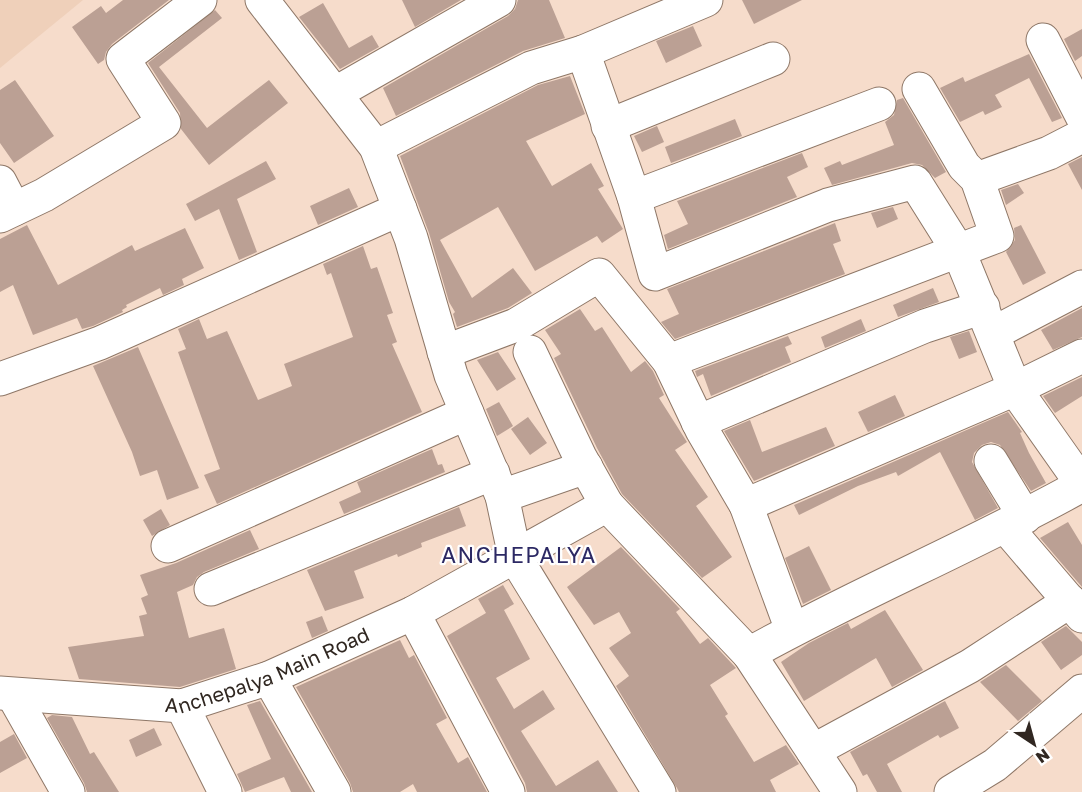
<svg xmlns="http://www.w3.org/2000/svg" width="1082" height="792" font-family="'Golos Text',sans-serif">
	<rect width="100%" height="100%" fill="#f6dccb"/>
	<!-- built -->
	<path fill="#efd0ba" d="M0,0h83l-83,68z"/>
	<!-- building -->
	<path fill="#bba094" d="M123,0h46l-57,44 -6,8 -2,8 -6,4 -26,-37 29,-21 5,7z
		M402,0h59l-46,27z
		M518,0h31l16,38 -42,13 -127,65 -13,-28 125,-72 7,-7z
		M742,0h60l-48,24z
		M323,3l26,45 23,-13 7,12 -39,22 -41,-52z
		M215,10l7,8 -63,49 48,61 62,-48 19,23 -79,62 -28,-36 -1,-16 -32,-50z
		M693,26l9,20 -36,17 -10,-22z
		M1082,29v27l-7,5 -11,-22z
		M1029,54l33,64 -10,4 -23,-44 -34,17 7,12 -17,8 -2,-4 -23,11 -20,-34 23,-11 2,5z
		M570,76l15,38 -59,27 26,45 39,-23 13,23 -6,3 25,40 -21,14 -5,-7 -62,35 -37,-64 -58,33 32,58 41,-30 19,25 -24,15 -51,19 -4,-13 2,-2 -6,-10 -20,-69 -29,-77 138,-71z
		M15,80l39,56 -40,27 -14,-20v-53z
		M903,98l43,74 -11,6 -13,-13 -10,-2 -80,22 -8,-17 16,-7 2,4 52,-20 -9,-23 9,-7 3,-15z
		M735,119l7,17 -71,27 -6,-16z
		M657,126l7,16 -22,10 -8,-16z
		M802,153l6,14 -21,10 10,20 -129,52 -4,-14 24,-11 -11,-23z
		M1082,157v33l-14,-26z
		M266,161l10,18 -39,20 20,53 -18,8 -20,-51 -24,12 -9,-17z
		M1018,184l6,9 -18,12 -5,-15z
		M349,188l9,19 -40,18 -8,-19z
		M893,207l5,12 -21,9 -6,-15z
		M835,223l6,18 -8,3 12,30 -170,65 -14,-17 18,-8 -12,-25z
		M27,225l31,60 74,-40 3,6 50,-23 19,40 -22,11 2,6 -21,10 -3,-7 -34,17 1,2 -5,3 1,2 -30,14 -11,3 -5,-11 -44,17 -20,-50 -13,7v-53z
		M1021,225l25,48 -23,12 -17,-33 9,-12 -1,-12z
		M363,246l8,23 6,-2 16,46 -6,2 10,27 -5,2 30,68 -205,92 -13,-29 16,-6 -42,-117 8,-3 -8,-20 21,-10 8,20 20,-8 31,69 34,-14 -8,-22 69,-27 -22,-64 -4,2 -4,-11z
		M933,288l6,14 -41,15 -5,-12z
		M1082,308v29l-29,13 -12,-20z
		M580,309l15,22 7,-4 29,45 14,-11 8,10 11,24 -5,3 28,44 -12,8 33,47 -12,9 36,51 -30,21 -80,-84 -25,-46 -43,-90 7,-4 -16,-24z
		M861,319l5,12 -41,17 -4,-11z
		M969,331l8,21 -18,7 -9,-22z
		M788,336l4,8 -7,3 6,15 -80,34 -8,-22 -6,3 -2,-6z
		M138,347l61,141 -32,12 -10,-30 -17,6 -8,-24 -39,-86z
		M498,352l18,27 -19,12 -20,-31z
		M1082,377v19l-27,17 -12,-17z
		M895,395l10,21 -37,16 -10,-20z
		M499,402l14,24 -16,10 -11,-27z
		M1008,412l14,20 -2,1 9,20 17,30 -15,8 -31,-46 -9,-3 -9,3 -8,8 -2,9 26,46 -23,12 -35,-68 -42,24 -2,-4 -38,14 -59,29 -5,-10z
		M528,417l19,26 -17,12 -19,-26z
		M750,420l12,32 64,-25 9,19 -81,35 -30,-50z
		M432,449l6,16 4,-1 3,8 -101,42 -5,-12 22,-10 -4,-10z
		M459,507l7,19 -45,17 1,4 -24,10 -1,-3 -43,17 10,27 -39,13 -18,-41z
		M161,509l9,16 -18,11 -9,-16z
		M1068,522l14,23v42l-42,-49z
		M250,530l9,19 -55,23 -7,5 -4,8 -16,7 12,46 35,-10 12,41 -56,18 -101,-8 -11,-32 76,-11 -5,-20 8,-2 -6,-16 7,-3 -8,-20 36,-12z
		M809,546l22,44 -28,14 -18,-46z
		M621,547l59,62 -4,3 24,32 8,-6 28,30 -26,17 18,29 -3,2 29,46 32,-17 13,19 -29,16 6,12h-97l-2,-4 -61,-102 13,-10 -20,-28 22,-15 -12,-21 -25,13 -27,-38z
		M503,585l11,19 -10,6 26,49 -34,19 18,31 29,-19 12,19 -34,22 35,55 42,-26 20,32h-91l-2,-9 -78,-147 39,-23 -8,-14z
		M885,610l38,60 -31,17 -16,-29 -72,43 -23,-39 28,-19 31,-16 8,-4 3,6z
		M322,616l6,15 -16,7 -6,-16z
		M1066,626l16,16v13l-21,15 -20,-28z
		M400,640l9,18 5,-3 33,63 -11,6 22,39 10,-6 19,35h-70l-4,-8 -13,8h-47l-3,-9 -54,-96z
		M1006,665l36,36 -24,20 -38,-39z
		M260,701l52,91h-21l-7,-15 -39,15 -8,-18 34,-15 -24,-54z
		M945,701l14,27 -19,10 -2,-3 -51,29 15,28h-25l-10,-18 -4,2 -13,-24z
		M52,715l20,2 18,37 4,-2 25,40h-32l-3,-9 -37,-65z
		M154,728l8,17 -26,12 -7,-17z
		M14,734l13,24 -27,15v-31z"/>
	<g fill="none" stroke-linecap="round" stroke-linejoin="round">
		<defs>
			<g id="minor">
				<path d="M262,0l114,147 35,91 40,137 51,121 13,61 144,235"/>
				<path d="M1043,40l39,76"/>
				<path d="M583,52l51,145 21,77 173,-69 87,-23 44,70 56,137 67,95"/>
				<path d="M336,93l163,-93"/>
				<path d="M608,126l165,-67"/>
				<path d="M376,147l155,-79 52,-16 123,-52"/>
				<path d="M977,179l72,-26 33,-17"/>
				<path d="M0,182l14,27"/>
				<path d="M634,197l245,-93"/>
				<path d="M0,216l44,-21 120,-72 -41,-64 77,-59"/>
				<path d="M994,333l88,-46"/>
				<path d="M444,352l72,-27 83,-50 70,86 33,69 44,75 46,125"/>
				<path d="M530,352l50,105 27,48"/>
				<path d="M669,361l328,-125 -20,-57 -13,-13 -45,-77"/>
				<path d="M0,379l100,-36 300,-134"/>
				<path d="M698,422l227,-96 58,-19"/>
				<path d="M991,461l34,56"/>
				<path d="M502,496l84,-29"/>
				<path d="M746,505l269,-116 67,-33"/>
				<path d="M1006,527l76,89"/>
				<path d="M168,546l299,-133"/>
				<path d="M211,589l282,-116"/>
				<path d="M413,613l95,179"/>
				<path d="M749,654l91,138"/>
				<path d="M269,678l65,114"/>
				<path id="s1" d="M0,693l182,13 87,-28 144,-65 194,-108 142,149c109,-61 224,-108 333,-169"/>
				<path d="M13,695l55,97"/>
				<path d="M182,706l43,86"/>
				<path d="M813,751l157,-85 100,-65"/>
				<path d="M951,792l44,-27 87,-74"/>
			</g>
		</defs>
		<!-- minor casing -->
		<use href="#minor" stroke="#8e7767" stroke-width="35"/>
		<!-- minor -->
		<use href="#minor" stroke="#fff" stroke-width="33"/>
	</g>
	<g text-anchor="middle" stroke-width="4.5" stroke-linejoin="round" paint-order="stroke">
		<!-- street labels -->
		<g font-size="20" fill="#302721" stroke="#fff">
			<text dy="7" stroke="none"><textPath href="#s1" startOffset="274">Anchepalya Main Road</textPath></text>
		</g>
		<!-- quarter labels -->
		<g font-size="22" letter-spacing="1.5" fill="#2c2964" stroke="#fff">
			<text x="519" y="563">ANCHEPALYA</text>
		</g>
	</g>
	<!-- north arrow -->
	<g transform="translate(1034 744) rotate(144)" stroke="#ffffff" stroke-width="4.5" paint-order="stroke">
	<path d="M0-4.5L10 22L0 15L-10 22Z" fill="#302721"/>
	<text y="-9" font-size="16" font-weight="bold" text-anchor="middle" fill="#302721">N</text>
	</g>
</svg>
